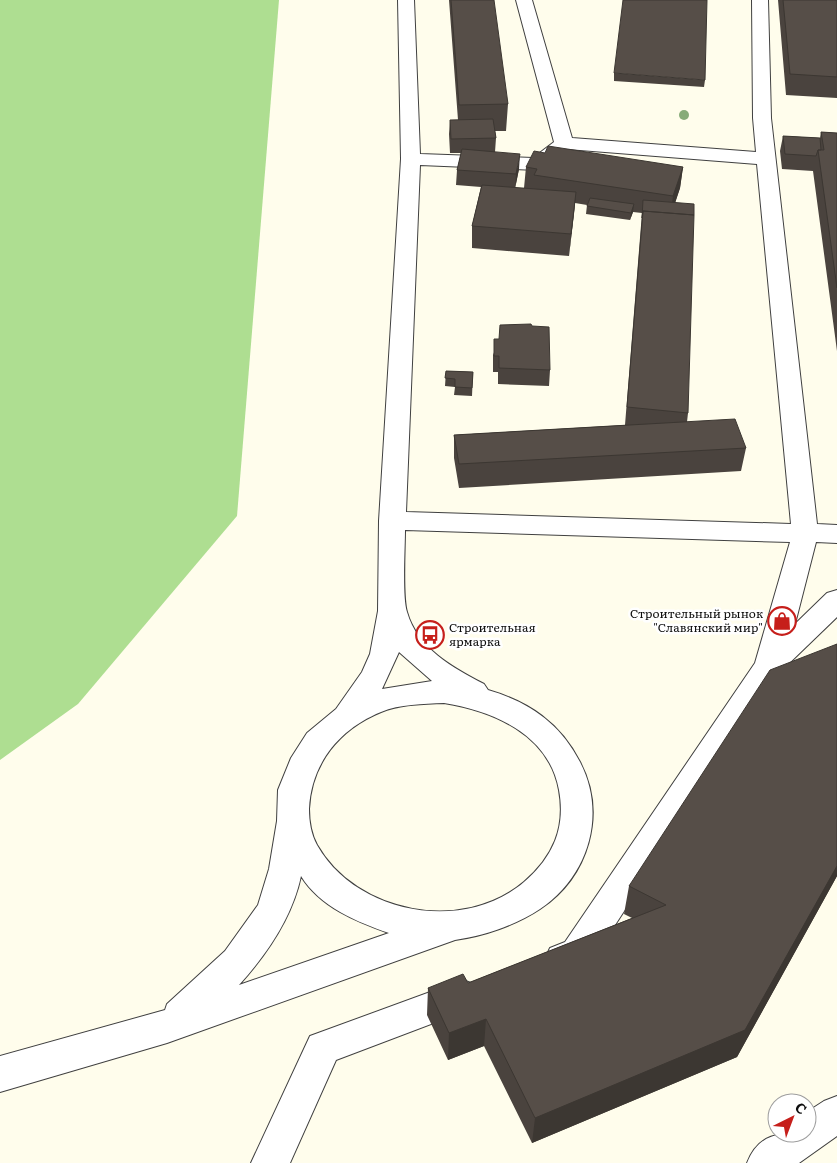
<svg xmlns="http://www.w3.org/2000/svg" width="837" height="1163" font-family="Literata,serif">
	<rect width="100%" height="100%" fill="#fffdec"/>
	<!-- forest -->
	<path fill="#aede91" d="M0,0h279l-42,516 -159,188 -78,56z"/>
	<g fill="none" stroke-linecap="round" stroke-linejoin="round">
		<defs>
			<path id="minor" d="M398,0h16l6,154 113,4 21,-16 -38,-142h16l40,138 184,14 -3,-34 -1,-118h16l3,118 46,406 20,1v18l-21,-1 -21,82 32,-31 10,-3v27l-58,56 -190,292 -27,9 -12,-4 -5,-11 5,-11 15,-6 190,-279 35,-121 -385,-12c0,19 -3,66 2,82 10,36 46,56 77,72l4,6c41,12 72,33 92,72 27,52 9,114 -40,147 -24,16 -56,27 -85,31l-288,103 -167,49v-36l165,-46 2,-6 58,-53 33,-46 11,-36 8,-48 1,-31 13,-32 16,-25 29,-24 26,-37 8,-18 8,-43 1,-90 22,-362zM567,149l190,15 34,360 -385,-12 14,-347 117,5 7,-2zM399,652l33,29 -50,8zM444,703c49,8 105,31 115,87 7,38 -6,67 -35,92 -61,52 -168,32 -207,-37 -6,-11 -8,-24 -8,-36 2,-45 30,-80 72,-97 19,-8 42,-8 63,-9zM301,876c19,31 56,46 88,57l-150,52c28,-31 53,-67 62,-109z
				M463,980l13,5 5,11 -5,11 -140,53 -46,103h-39l59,-127z
				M837,1096v40l-38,27h-52c12,-30 32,-30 60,-30v-21l17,-11z"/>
		</defs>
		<!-- minor casing -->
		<use href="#minor" stroke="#404040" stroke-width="2"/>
		<!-- minor -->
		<use href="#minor" fill="#fff" fill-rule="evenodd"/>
	</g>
	<!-- trees -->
	<circle fill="#87ab78" cx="684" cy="115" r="5"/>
	<!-- wall -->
	<path fill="#4a433e" d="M449,0h2l57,104 -2,27h-11l1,7 -1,14 24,17 -4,19h9l2,-21 19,-14 138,14 -3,21 -5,15 13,210 -1,9 59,26 -5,23 -282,17 -5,-30v-23l171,-10 17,-212 -9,-1 -3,8 -44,-6 1,-9 -12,-2 -6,53 -97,-8v-22l9,-39 -25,-2 1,-15 4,-17h-11l-1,-19 1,-14h8z
		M778,0h59v98l-51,-3z
		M614,73l91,7 -1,7 -90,-6z
		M821,132l16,1v218l-24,-180 -31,-2 -2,-18 3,-15 37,2z
		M532,326l18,44 -1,16 -51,-2v-12h-5v-17l6,-16z
		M446,371l27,1 -1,24 -18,-1 1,-8 -10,-1z
		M837,644v232l-100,181 -205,86 -48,-97 -36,14 -21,-45 1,-27 40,-5 164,-65 -8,-4 5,-28z"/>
	<!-- shaded-wall -->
	<path fill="#3c3732" d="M520,154l-1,15 -4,20 1,-15z
		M683,167l-3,21 -10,30 3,-22z
		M576,192l-2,22 -5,42 2,-22z
		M634,204l-1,8 -3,8 1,-7z
		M837,866v10l-100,181 -205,86 3,-25z
		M486,1019l-2,27 -36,14 1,-27z"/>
	<!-- building -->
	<path fill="#564e48" stroke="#3c3732" d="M451,0h43l14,104 -49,1z
		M623,0h84l-2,80 -91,-7z
		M783,0h54v77l-47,-3z
		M493,119l3,19 -45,1 -1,-19z
		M821,132l16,1v155l-19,-138h6z
		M783,136l37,2 1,12h-3l-2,6 -31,-2z
		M548,146l135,21 -10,29 -139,-21 3,-6 -11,-2 8,-16 11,2z
		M462,149l58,5 -4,20 -59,-4z
		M482,185l94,7 -5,42 -99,-8z
		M590,198l44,6 -3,9 -44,-7z
		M643,200l51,4v11l-51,-4 -1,7z
		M643,211l51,4 -6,198 -61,-6z
		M531,324l1,2 17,1 1,43 -51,-2v-12h-5v-17h5l1,-14z
		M446,371l27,1 -1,16 -17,-1v-8l-10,-1z
		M735,419l11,29 -287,16 -5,-29z
		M837,644v222l-92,164 -210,88 -49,-99 -37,14 -21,-45 35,-14 5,9 198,-78 -37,-19 141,-216z"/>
	<!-- icons -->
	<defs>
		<symbol id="shop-ring" viewBox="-11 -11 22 22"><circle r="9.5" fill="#fff" stroke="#c61f1b" stroke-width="1.5"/><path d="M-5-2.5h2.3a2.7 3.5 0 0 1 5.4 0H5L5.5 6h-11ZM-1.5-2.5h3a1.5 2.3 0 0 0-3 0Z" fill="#c61f1b"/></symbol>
		<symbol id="bus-ring" viewBox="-11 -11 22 22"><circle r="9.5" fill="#fff" stroke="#c61f1b" stroke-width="1.5"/><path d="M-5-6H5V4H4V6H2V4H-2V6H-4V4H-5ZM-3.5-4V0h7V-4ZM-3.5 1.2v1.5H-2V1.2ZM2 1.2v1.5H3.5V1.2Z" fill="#c61f1b"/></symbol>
	</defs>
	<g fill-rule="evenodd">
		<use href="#shop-ring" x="766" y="605" width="32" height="32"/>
		<use href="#bus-ring" x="414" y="619" width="32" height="32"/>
	</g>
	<g text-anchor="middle" stroke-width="5" stroke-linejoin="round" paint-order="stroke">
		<!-- poi labels -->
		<g font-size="12" fill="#0d0d0d" stroke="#fff" text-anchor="end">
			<text x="763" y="618">Строительный рынок<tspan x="763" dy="14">"Славянский мир"</tspan></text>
			<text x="449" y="632" text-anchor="start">Строительная<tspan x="449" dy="14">ярмарка</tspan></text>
		</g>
	</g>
	<!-- north arrow -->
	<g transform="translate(792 1118) rotate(42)"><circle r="24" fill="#ffffff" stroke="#9e9e9e"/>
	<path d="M0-4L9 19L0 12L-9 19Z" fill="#c61f1b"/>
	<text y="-8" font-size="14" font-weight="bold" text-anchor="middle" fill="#0d0d0d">С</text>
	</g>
</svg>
